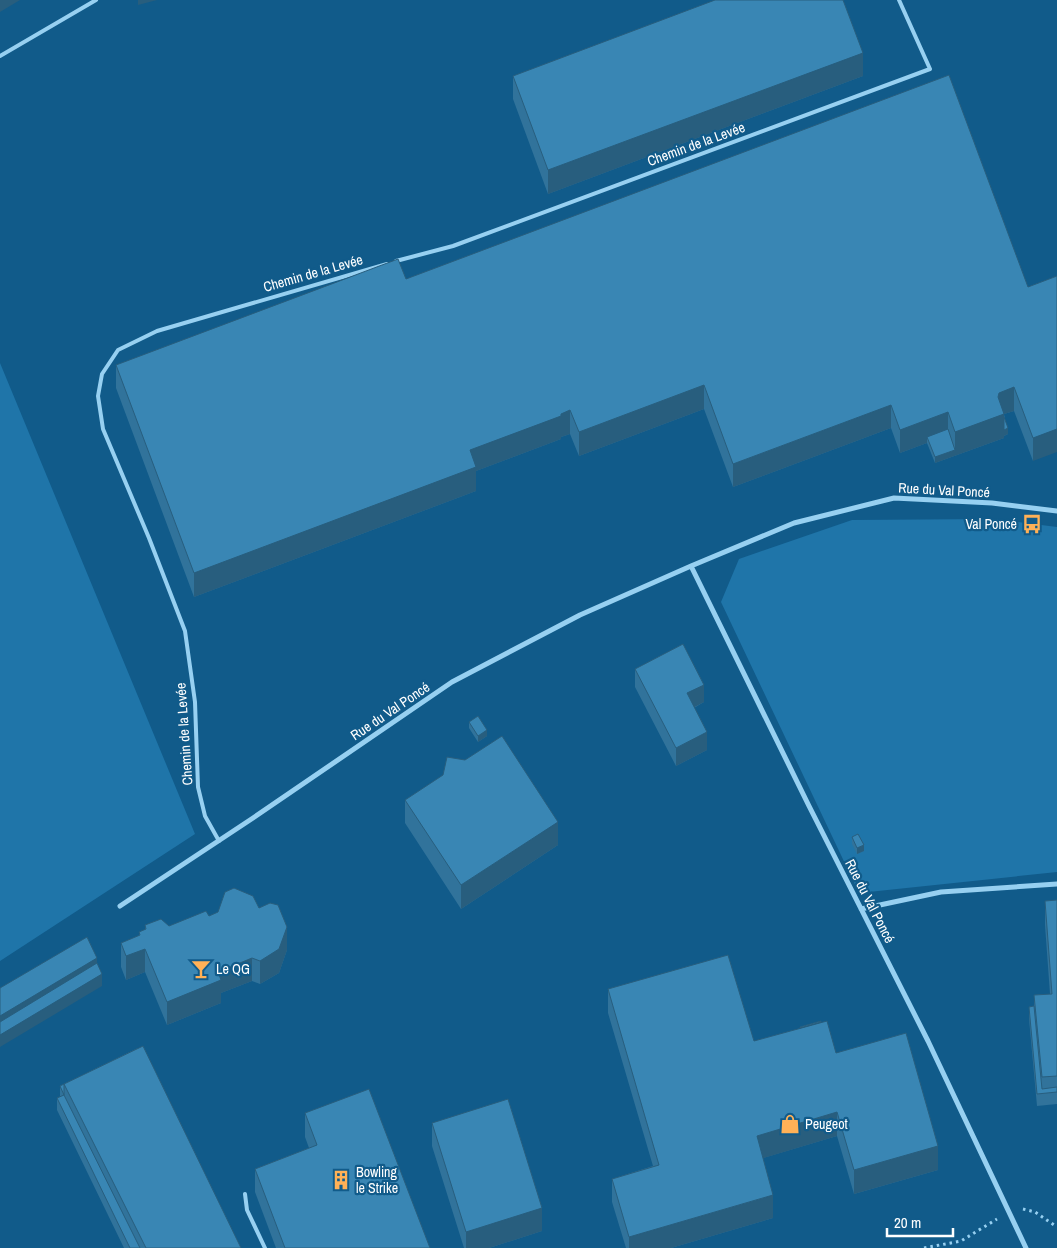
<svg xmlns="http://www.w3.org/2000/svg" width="1057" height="1248" font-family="'Archivo Narrow',sans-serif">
	<rect width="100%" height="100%" fill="#115b8a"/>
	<!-- green -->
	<path fill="#1f75a9" d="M0,363l195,471 -195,127z
		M994,519l63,8v345l-198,21 -138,-291 18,-43 113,-39z"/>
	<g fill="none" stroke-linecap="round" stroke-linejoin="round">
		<!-- path -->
		<path stroke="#97d0f1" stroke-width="3" stroke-dasharray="2.5 4" stroke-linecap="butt" d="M1023,1209l12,3 22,15
			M924,1248l37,-7 36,-22"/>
		<!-- service -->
		<path stroke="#97d0f1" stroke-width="4" d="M0,56l96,-56
			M396,261l57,-15 477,-177 -31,-69
			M219,841l-14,-25 -7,-29 -3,-85 -10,-71 -36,-93 -46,-109 -5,-33 4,-22 16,-24 39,-19 230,-67
			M245,1194l2,16 18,38"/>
		<!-- minor -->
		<path stroke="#97d0f1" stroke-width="5" d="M691,566l118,240 119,235 98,207
			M120,906l133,-88 199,-136 128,-67 111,-49 103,-43 100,-25 98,5 65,8
			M861,909l80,-17 116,-8"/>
	</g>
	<!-- wall -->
	<path fill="#31739b" d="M513,76h350l-315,118 -35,-95z
		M1057,276l-24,185 -19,-50 -10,3 4,20 -4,2v2l-69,25 -8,-20 -27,10 -9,-25 -158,59 -29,-78 -125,47 -9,-22 -9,3v2l-85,32v20l-282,106 -78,-209v-23l290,-86 622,8z
		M635,669l69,33 -10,6 13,42 -31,16 -41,-79z
		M469,722l18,14 -9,6 -9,-14z
		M405,800l153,45 -97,64 -56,-86z
		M852,837l12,14 -7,3 -5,-10z
		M1057,900v204l-20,2 -8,-87v-12l5,-1v-11l16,-1 -5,-69v-24z
		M209,916l78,34 -8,23 -19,11 -8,-3 -31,12v10l-54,22 -22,-53 -19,8 -5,-13v-24l18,-7v-4l6,-2v-5l24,1z
		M608,989l146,52 82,12 102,117 -84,24 -17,-58 -74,22 10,60 -102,30h-45l-14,-46v-23l41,-13 -45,-153z
		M138,1048l103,200h-117l-67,-138v-12l3,-1v-11z
		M305,1113l125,135h-154l-21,-56v-23l54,-21 -4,-11z
		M432,1123l110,108 -53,17h-25l-32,-102z"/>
	<!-- shaded-wall -->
	<path fill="#285e7e" d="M0,0h20l-20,12z
		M138,0h19l-19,5z
		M863,53v23l-315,118v-24z
		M704,385v24l-125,47v-24z
		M1014,387v24l-10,3v16l4,-2v6l-4,2v2l-69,25v-6l20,-7v-18l43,-35 1,-4z
		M891,405v23l-158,59v-23z
		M570,410v24l-9,3v2l-85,32v20l-282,106v-24l276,-123z
		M948,412v23l-21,2v6l-27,10v-23z
		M1057,429v23l-24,9v-23z
		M704,685v17l-17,9v-18z
		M487,730v6l-9,6v-6z
		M707,732v18l-31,16v-18z
		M558,822v23l-97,64v-24z
		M864,845v6l-7,3v-6z
		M287,927v23l-8,23 -19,11v-23z
		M145,949v23l-19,8v-24z
		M97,958v18l-97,58v-18z
		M252,958v23l-31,12v10l-54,22v-23l51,-30z
		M102,974v12l-102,61v-12z
		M837,1112v24l-80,24v-24z
		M938,1146v24l-84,24v-24z
		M773,1195v23l-102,30h-42v-11z
		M542,1208v23l-53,17h-23v-16z"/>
	<!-- building -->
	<path fill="#3986b4" stroke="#285e7e" d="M715,0h128l20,53 -315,117 -35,-94z
		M949,75l79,212 29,-11v153l-24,9 -19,-51 -15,6 -1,4 6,17 -49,18 -7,-20 -48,18 -9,-25 -158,59 -29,-79 -125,47 -9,-22 -9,4v2l-91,34 6,17 -282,106 -78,-208 282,-106 8,20z
		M1004,417l4,11 -4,2z
		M948,429l7,21 -20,7 -8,-20z
		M683,644l21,41 -17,8 20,39 -31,16 -41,-79z
		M478,716l9,14 -9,6 -9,-14z
		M502,736l56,86 -97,63 -56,-85 38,-25 4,-18 18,3z
		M858,834l6,11 -7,3 -5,-11z
		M234,888l19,8 6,12 11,-5 8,2 9,22 -8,22 -19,12 -8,-3 -34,14 3,8 -54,22 -22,-53 -19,7 -5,-13 19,-8 -1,-3 7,-3 -1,-4 16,-6 8,7 37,-15 3,5 9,-4 7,-20z
		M1057,900v176l-15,1 -8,-82 18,-1 -7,-93z
		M87,937l10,21 -97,58v-28z
		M728,955l26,86 73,-20 9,32 70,-20 32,113 -84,24 -17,-58 -80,24 16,59 -144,42 -17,-58 47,-14 -51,-176z
		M97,963l5,11 -102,61v-13z
		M1034,1006l8,83 15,-2v5l-20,2 -8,-87z
		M821,1021v1l-21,6v-1z
		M143,1046l98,202h-95l-82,-164z
		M64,1084v11l-4,-9z
		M369,1089l61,159h-145l-30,-79 62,-24 -12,-32z
		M64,1095l76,153h-10l-73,-150z
		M508,1099l34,109 -76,24 -34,-109z"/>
	<!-- icons -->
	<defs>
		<symbol id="bus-bare" viewBox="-9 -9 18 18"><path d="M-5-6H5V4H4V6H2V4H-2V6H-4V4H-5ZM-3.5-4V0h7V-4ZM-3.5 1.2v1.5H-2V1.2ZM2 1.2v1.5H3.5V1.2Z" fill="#ffb157" stroke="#115b8a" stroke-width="2.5" paint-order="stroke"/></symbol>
		<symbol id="bar-bare" viewBox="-9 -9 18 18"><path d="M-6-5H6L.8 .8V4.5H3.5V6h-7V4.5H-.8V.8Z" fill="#ffb157" stroke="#115b8a" stroke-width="2.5" paint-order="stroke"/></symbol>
		<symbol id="shop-bare" viewBox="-9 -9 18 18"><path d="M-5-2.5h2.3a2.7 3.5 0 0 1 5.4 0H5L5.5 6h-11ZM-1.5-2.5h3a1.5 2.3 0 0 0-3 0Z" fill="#ffb157" stroke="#115b8a" stroke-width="2.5" paint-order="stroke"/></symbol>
		<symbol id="building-bare" viewBox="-9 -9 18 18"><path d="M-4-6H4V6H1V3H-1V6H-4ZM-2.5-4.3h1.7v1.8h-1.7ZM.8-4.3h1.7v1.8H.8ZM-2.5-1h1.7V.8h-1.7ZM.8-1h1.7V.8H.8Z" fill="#ffb157" stroke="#115b8a" stroke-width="2.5" paint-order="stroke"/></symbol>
	</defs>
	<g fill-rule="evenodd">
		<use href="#bus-bare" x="1018" y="510" width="28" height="28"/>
		<use href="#bar-bare" x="187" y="955" width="28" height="28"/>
		<use href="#shop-bare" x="776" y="1110" width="28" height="28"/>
		<use href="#building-bare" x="327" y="1166" width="28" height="28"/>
	</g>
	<g text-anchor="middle" stroke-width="4.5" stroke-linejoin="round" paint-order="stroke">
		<!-- street labels -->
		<g font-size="14" fill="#fff" stroke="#115b8a">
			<text transform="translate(696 144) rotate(-20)" y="5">Chemin de la Levée</text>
			<text transform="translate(313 273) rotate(-16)" y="5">Chemin de la Levée</text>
			<text transform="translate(944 490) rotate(3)" y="5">Rue du Val Poncé</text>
			<text transform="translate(390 711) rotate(-34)" y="5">Rue du Val Poncé</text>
			<text transform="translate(184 734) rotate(-94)" y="5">Chemin de la Levée</text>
			<text transform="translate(870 901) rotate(63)" y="5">Rue du Val Poncé</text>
		</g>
		<!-- poi labels -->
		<g font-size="14" fill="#fff" stroke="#115b8a" text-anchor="start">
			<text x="1017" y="529" text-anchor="end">Val Poncé</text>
			<text x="216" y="974">Le QG</text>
			<text x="805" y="1129">Peugeot</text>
			<text x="356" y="1177">Bowling<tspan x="356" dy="16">le Strike</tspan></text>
		</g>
	</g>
	<!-- scale -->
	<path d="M887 1228v8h66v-8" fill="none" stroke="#ffffff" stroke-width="2.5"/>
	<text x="894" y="1228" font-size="15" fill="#ffffff" stroke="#115b8a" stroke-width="4" paint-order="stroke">20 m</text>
</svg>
